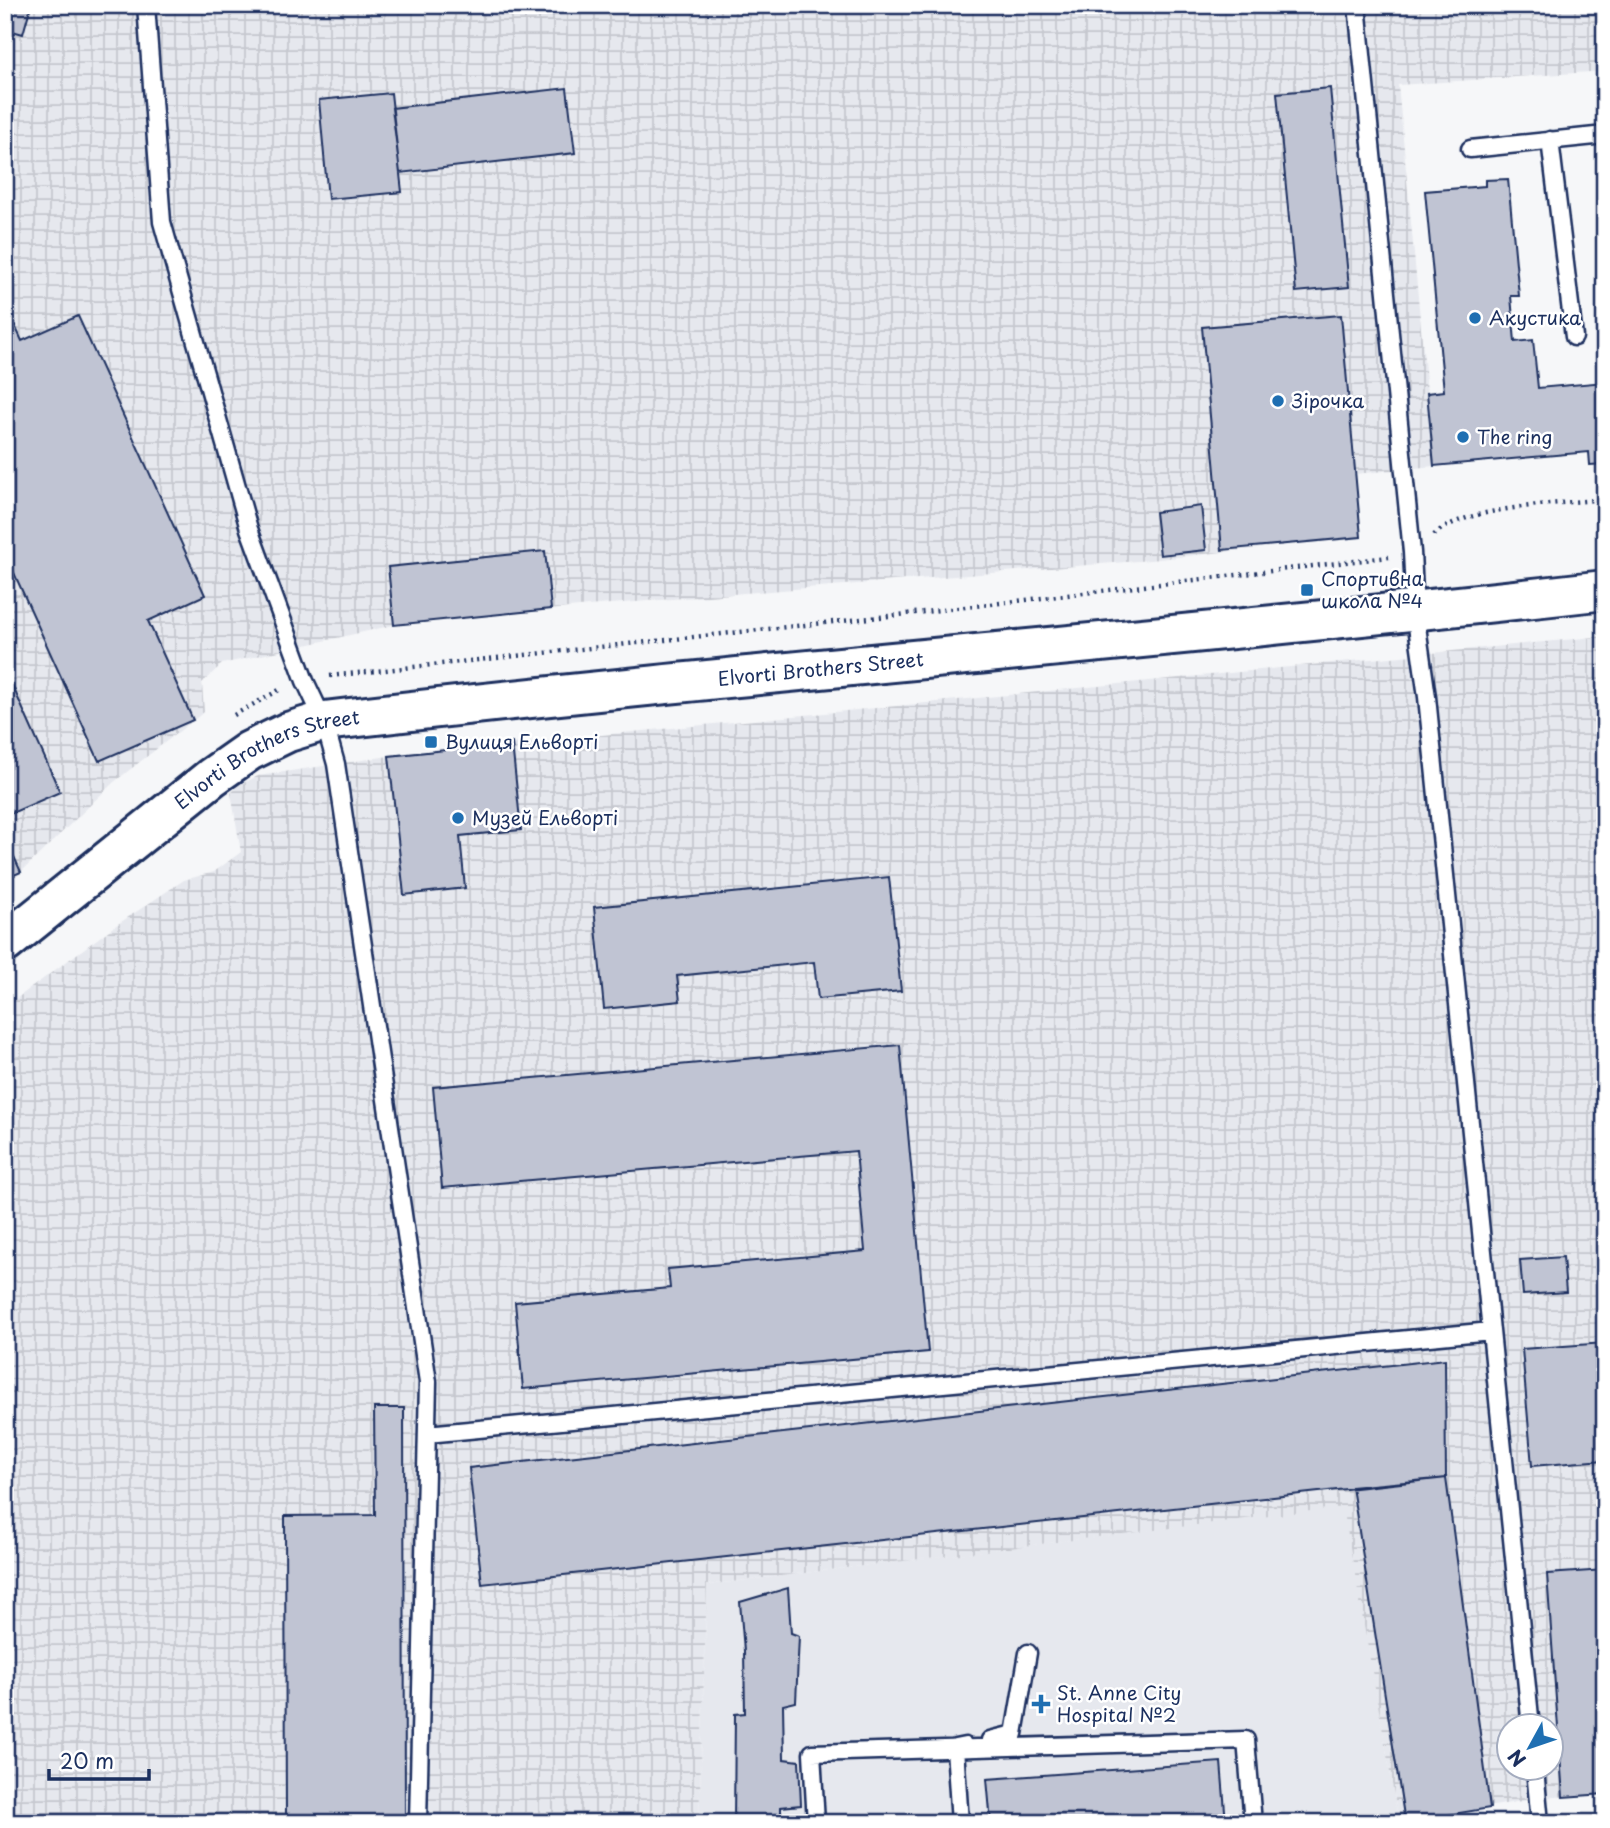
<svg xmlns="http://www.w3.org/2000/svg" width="1610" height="1828" font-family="'Playpen Sans',sans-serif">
	<defs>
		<pattern id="industrial-grid" width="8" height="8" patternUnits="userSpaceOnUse" patternTransform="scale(1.75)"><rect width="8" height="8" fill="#e6e8ee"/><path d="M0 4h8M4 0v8" fill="none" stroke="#c5c7ce"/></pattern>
	</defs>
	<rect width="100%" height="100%" fill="#f6f7f9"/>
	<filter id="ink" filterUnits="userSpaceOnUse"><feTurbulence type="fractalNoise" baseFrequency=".0143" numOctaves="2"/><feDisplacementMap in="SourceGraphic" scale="14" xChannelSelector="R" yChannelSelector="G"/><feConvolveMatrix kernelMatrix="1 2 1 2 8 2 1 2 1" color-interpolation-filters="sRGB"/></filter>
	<g filter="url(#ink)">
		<!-- built -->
		<path fill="#e6e8ee" d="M1344,1506l55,317h-700l8,-238z"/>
		<!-- industrial -->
		<path fill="url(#industrial-grid)" fill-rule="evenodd" d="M5,5h1600v66l-207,14 36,381 -79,8 6,63 -211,23 -551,45 -205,20 -172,39 -20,19 2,29 -90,70 -93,90 -16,7z
			M1605,636v1158l-67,4 -139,25 -56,-316 -636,78 -8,238h-694v-816l107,-79 72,-48 30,-8 27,-20 -10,-59 8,-8 19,-9 131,-20zM1508,1727h42v42h-42z"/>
		<!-- building -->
		<path fill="#c0c4d3" stroke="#1b2f5e" stroke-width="2" d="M5,5h26l-8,29 -18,-5z
			M567,88l8,65 -175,20 -8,-65z
			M1330,88l19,199 -53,5 -19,-199z
			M391,93l11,99 -74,7 -9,-99z
			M1508,179l11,117h-8l4,46 18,-2 5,48 67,-6v82l-15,1 -1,-13 -155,14 -7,-73 17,-2 -19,-200 60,-5v-6z
			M5,304l17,37 56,-25 127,279 -57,26 45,99 -94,41 -94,-208z
			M1341,315l20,222 -139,13 -20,-223z
			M1201,506l5,44 -46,5 -5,-43z
			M545,551l6,58 -157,16 -6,-58z
			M5,669l55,123 -55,24z
			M512,743l9,87 -61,6 5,52 -61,7 -15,-139z
			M5,837l16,35 -16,7z
			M889,877l12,114 -83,8 -4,-37 -137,14 3,25 -76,8 -10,-102z
			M900,1045l28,307 -405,37 -8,-87 155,-14 -2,-19 197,-18 -9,-100 -414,37 -9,-101z
			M1563,1257l3,35 -43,3 -3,-35z
			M1605,1343v117l-73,6 -10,-117z
			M1445,1359l1,119 -964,106 -13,-116z
			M374,1408h30l1,412 -119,-1 -1,-303 90,-1z
			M1446,1478l44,330 -85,14 -53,-335z
			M1605,1570v224l-42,3 -16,-223z
			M788,1588l3,45 8,3 -3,66 -13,3 1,54 15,2 2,44 -20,2v16h-47l1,-109 10,-1 -1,-62 -4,-49z
			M1221,1762l5,61h-235l-4,-44z"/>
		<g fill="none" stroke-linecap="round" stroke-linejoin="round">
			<defs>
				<path id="lane" d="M146,5l16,217 87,307 56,152 19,40 12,43 92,618 -10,441
					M1357,5l55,547 3,60 12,85 104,1030
					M1550,140l24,197
					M1470,149l135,-14
					M427,1434l1064,-103
					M990,1740l24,-6 14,-81
					M1535,1769l5,54
					M816,1823l-4,-70 434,-13 7,83
					M960,1823l-5,-75 10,-2"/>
				<g id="secondary">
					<path id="s1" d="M5,943l207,-166 37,-26 39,-19 36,-11c426,-50 854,-82 1281,-131"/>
				</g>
			</defs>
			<!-- lane casing -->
			<use href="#lane" stroke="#1b2f5e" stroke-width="21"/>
			<!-- secondary casing -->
			<use href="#secondary" stroke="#1b2f5e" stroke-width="44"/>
			<!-- path -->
			<path stroke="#1b2f5e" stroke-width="4.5" stroke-dasharray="2 5" stroke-linecap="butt" d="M1434,535c30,-29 127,-31 171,-36
				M330,676l568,-61 491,-58
				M234,715l47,-26"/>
			<!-- lane -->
			<use href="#lane" stroke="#fff" stroke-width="16"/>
			<!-- secondary -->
			<use href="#secondary" stroke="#fff" stroke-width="38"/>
		</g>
	</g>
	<!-- markers -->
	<g fill="#1f6fb2" stroke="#fff" stroke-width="2.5">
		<circle cx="1475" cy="318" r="7"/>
		<circle cx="1278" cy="401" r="7"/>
		<circle cx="1463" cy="437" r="7"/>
		<rect x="1300" y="583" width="14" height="14" rx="3.5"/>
		<rect x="424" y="735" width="14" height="14" rx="3.5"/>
		<circle cx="458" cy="818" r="7"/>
		<path d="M1037.5 1693.5h7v7h7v7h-7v7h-7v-7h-7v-7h7z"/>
	</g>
	<g text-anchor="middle" stroke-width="5" stroke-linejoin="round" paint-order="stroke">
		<!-- poi labels -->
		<g font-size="19" fill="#1b2f5e" stroke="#fff" text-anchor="start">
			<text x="1489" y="325">Акустика</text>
			<text x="1292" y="408">Зірочка</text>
			<text x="1477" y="444">The ring</text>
			<text x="1321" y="586">Спортивна<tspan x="1321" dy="22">школа №4</tspan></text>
			<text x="445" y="749">Вулиця Ельворті</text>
			<text x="472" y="825">Музей Ельворті</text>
			<text x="1057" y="1700">St. Anne City<tspan x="1057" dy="22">Hospital №2</tspan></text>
		</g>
		<!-- street labels -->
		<g font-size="19" fill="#1b2f5e" stroke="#fff">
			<text dy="7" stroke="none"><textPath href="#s1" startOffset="891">Elvorti Brothers Street</textPath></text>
			<text dy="7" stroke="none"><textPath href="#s1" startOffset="324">Elvorti Brothers Street</textPath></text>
		</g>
	</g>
	<!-- margin -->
	<rect width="1610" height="1828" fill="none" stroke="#fff" stroke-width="28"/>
	<rect x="14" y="14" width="1582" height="1800" fill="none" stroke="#1b2f5e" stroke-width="2.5" filter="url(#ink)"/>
	<!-- north arrow -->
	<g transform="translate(1530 1747) rotate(230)"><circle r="33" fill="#ffffff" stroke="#a4acbf" stroke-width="2"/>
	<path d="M0-5L12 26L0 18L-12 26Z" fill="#1f6fb2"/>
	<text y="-10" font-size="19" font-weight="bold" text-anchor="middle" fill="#1b2f5e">N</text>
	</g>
	<!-- scale -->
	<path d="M49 1769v10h100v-10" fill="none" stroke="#1b2f5e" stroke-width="3.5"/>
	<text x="60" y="1769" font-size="21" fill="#1b2f5e" stroke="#ffffff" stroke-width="5" paint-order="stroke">20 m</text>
</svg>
